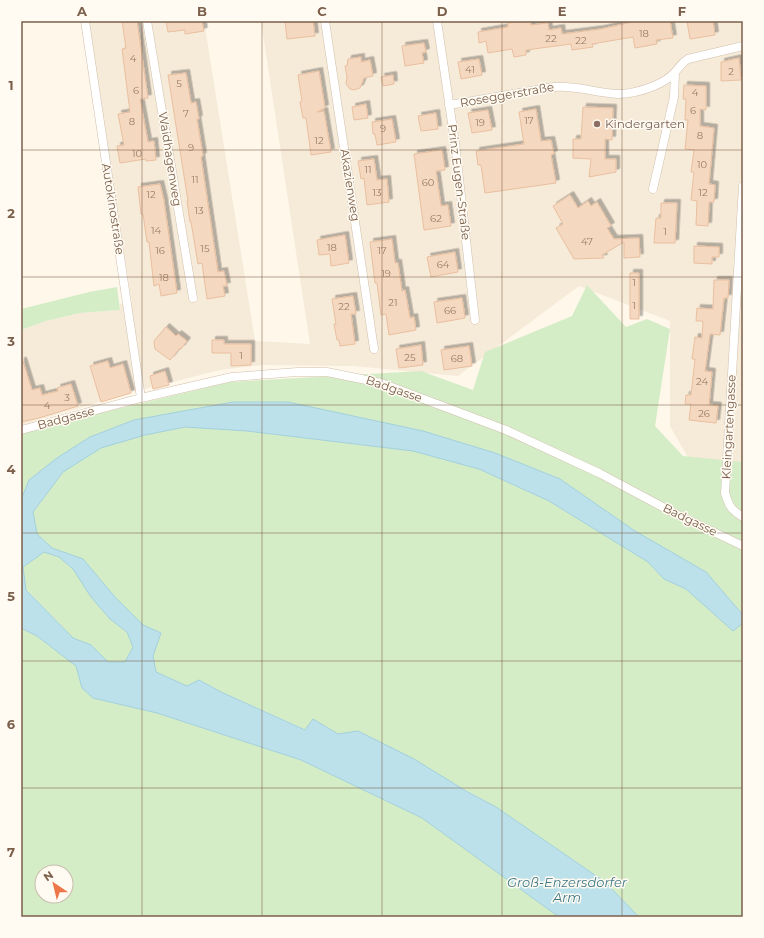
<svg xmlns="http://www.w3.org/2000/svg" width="764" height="938" font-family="Montserrat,sans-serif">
	<defs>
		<filter id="shadow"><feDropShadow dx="3.5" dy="-3.5" stdDeviation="0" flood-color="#0004"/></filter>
	</defs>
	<rect width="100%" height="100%" fill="#fef7ea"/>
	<!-- residential -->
	<path fill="#f6ead8" d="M88,21h116l51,320 55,3 -49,-323h482v502l-29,-20 -44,-77v-105l-91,-35 -121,90 -104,-10 -92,-1 -42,5 -87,22 -112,33v-95l25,-9 34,-8 39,-3 1,-6 12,-1z"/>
	<!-- green -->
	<path fill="#d4edc7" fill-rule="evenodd" d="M587,285l39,42 21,-8 23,10 -15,97 28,30 60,6v153l-37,-43 -71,-41 -75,-52 -327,-77 -99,18 -44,17 -33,21 -28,22 -8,20v-66l46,-13 163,-39 191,-11 52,19 12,-38 87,-36z
		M117,287l3,23 -40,3 -34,8 -25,9v-21l68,-17z
		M185,427l62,4 166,20 66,18 70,32 99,61 16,17 22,10 47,42 10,-8v294h-104l-34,-35 -109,-75 -137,-76 -21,3 -25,-15 -7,11 -85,-38 -22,-12 -12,6 -31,-14 -3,-16 8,-23 -18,-8 -28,-28 -32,-38 -31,-11 -15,-14 -4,-22 30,-40 38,-24 44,-13z
		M44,552l15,5 14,12 18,28 19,22 17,13 6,15 -8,15h-17l-17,-17 -18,-7 -47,-49 -3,-22z
		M21,628l16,8 39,30 6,22 11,10 64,15 144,47 121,58 137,99h-538zM42,872h24v24h-24z"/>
	<!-- water -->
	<path fill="#bce1ea" stroke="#a2d0dc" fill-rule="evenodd" d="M233,402h55l135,29 72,22 65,26 75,52 71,41 37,43v8l-10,8 -47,-42 -22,-10 -16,-17 -99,-61 -70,-32 -66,-18 -166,-20 -62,-4 -40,8 -44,13 -38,24 -30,40 4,22 15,14 31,11 32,38 28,28 18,8 -8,23 3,16 31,14 12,-6 22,12 84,38 8,-11 25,15 20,-3 56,28 52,32 30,16 109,75 34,35h-80l-137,-99 -121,-58 -144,-47 -64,-15 -11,-10 -6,-22 -39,-30 -16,-8v-128l8,-20 28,-22 33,-21 44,-17zM44,552l15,5 14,12 18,28 19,22 17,13 6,15 -8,15h-17l-17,-17 -18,-7 -47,-48 -3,-23z"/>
	<!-- building -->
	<path fill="#f5d8c0" stroke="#e9bf9f" filter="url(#shadow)" d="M122,21h15l11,77 -8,1 8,43 6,-1 2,19 -10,1v-2l-26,4 -3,-17 7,-1 -6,-31 12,-2 -8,-63 4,-1z
		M166,21h36l2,10 -19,3v-4l-17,2z
		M285,21h28l2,15 -28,3z
		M521,21h9l1,4 17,-2 1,7 12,-2 1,6 39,-5 36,-8h33l3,17 -17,2 1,4 -22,4 -2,-11 -41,7 1,3 -21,3 -1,-6 -45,6v5l-12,2 -2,-8 -24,4 -2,-12 -7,2 -1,-11 30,-5v-4z
		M687,21h26l2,14 -25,4z
		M424,43l2,9 -4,1 2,10 -19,3 -3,-20z
		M361,57v5l9,-2 3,16 -9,2 -4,10 -6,2 -4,-1 -4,-5 1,-7 -2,-11h2l1,-7z
		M739,58l2,22 -20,1v-19z
		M479,59l3,16 -21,4 -3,-17z
		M319,71l6,37 -8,4 7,-1 7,41 -20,3 -5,-37h-3l-3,-16 2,-1 -4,-26z
		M186,73l5,30 5,-1 3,17h-2l6,37 -2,1 17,115 6,-1 3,15h-4l2,10 -18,3 -5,-36 -4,1 -7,-42h-1l-3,-21h1l-20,-126z
		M393,75l1,9 -11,2 -2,-9z
		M684,85l22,1v24l-6,-1v17l14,2 -5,56 6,1 -1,17h-5l-1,24 -12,-1 1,-24 -6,-1 3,-28h-3l3,-22 -9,-1 3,-29h-3l1,-21h-3z
		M366,104l2,14 -14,2 -2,-13z
		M583,107l30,1 -1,32 -7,-1v20h11v13l-27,5 2,-18 -18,-1v-19h8z
		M536,109l5,32 10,-1 3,14 -3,1 5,28 -71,10 -4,-28h-3l-2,-14 48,-7 -5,-32z
		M488,110l4,20 -20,3 -4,-20z
		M436,113l2,16 -17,2 -3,-15z
		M392,119l4,23 -19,3 -2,-11h-2l-1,-12z
		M442,150l3,20 -9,1 5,35 7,-1 3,21 -27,4 -10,-76z
		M374,159l3,21 10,-1 2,23 -22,3 -3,-27 -3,1 -3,-18z
		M160,184l4,17 13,92 -16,3 -2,-12 -5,2 -5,-44h-2l-4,-28h-2l-3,-27z
		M570,195l8,13 10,-7 3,5 6,-4 14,24 -4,2 7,11 25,-1 1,19 -16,1v-16l-22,13 2,3 -30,1 -18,-31 7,-4 -10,-18z
		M661,203h16l-2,40h-21l2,-25h5z
		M345,235l4,28 -18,3 -1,-12 -11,1 -2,-15z
		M392,239l3,24h3l4,28 3,-1 5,28 4,-1 2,13 -27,5 -3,-21 -5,1 -4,-32h-2l-5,-41z
		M694,246l25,1v10h-7v7l-18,-1z
		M455,252l3,20 -27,5 -4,-20z
		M630,273h9v46h-9z
		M714,280h15l-1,18h-4l-4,37 -10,-1 -5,37 7,1 -3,33 9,1 -2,17 -27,-3 2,-16h-6l1,-9h5l4,-36h-3l3,-22 7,1 1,-17h-7l1,-13 16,1z
		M353,296l3,18h-5l4,30 -15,2 -1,-6h-2l-3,-16h2l-4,-25z
		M462,298l3,20 -28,5 -3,-21z
		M166,327l10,9 2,-2 9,7 -6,8 -1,-1 -10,12 -15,-11 -1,-8z
		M212,340h12v4h27v21l-20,1v-13h-19z
		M421,345l2,20 -24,3 -3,-19z
		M469,346l3,20 -28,4 -3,-20z
		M21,361h2l9,29 8,-2 2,7 16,-4 -1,-3 14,-4 7,22 -39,12 -18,4z
		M108,361l2,7 13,-4 8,29 -30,9 -11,-36z
		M165,371l4,14 -16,4 -3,-13z"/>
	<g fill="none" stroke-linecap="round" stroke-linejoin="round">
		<defs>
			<path id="street" d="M85,21l56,377
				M147,21l46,277
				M325,21l49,328
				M437,21l18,122 20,177
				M449,105l105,-18c22,-2 42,6 64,7 12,0 26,-4 36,-8 7,-3 16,-8 21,-14 5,-5 6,-9 13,-13l55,-13
				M743,186l-18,307c4,13 6,17 18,24
				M653,189l21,-92 1,-24
				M21,430l120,-32 91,-21 65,-5h30l54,11 125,47 93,43 75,40 69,33"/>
		</defs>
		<!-- street casing -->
		<use href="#street" stroke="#d2c0ae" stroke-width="9"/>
		<!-- street -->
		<use href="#street" stroke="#fff" stroke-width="8"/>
	</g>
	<!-- grid -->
	<path fill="none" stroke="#7b5f4b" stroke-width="1" stroke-opacity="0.55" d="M142,21v896M262,21v896M382,21v896M502,21v896M622,21v896M21,150h722M21,277h722M21,405h722M21,533h722M21,661h722M21,788h722"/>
	<!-- markers -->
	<circle fill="#8d6e63" stroke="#fffbf2" stroke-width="1.5" cx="597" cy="124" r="4"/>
	<g text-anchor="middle" stroke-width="3" stroke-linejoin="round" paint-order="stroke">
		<!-- number labels -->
		<g font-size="10" fill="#9a7d68">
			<text x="644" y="37">18</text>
			<text x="551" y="42">22</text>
			<text x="581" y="44">22</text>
			<text x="133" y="62">4</text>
			<text x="470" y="73">41</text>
			<text x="731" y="75">2</text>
			<text x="179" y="87">5</text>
			<text x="136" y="94">6</text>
			<text x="695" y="96">4</text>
			<text x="693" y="114">6</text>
			<text x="186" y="117">7</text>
			<text x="529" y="124">17</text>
			<text x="132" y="125">8</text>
			<text x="480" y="126">19</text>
			<text x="383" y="132">9</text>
			<text x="700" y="139">8</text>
			<text x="319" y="144">12</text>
			<text x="191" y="151">9</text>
			<text x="137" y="157">10</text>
			<text x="702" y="168">10</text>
			<text x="368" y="173">11</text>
			<text x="195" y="183">11</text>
			<text x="428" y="186">60</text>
			<text x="377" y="196">13</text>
			<text x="703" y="196">12</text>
			<text x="151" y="198">12</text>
			<text x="199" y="214">13</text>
			<text x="436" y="222">62</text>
			<text x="156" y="234">14</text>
			<text x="665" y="235">1</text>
			<text x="587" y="245">47</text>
			<text x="332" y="251">18</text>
			<text x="205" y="252">15</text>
			<text x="160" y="254">16</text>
			<text x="382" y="254">17</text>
			<text x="443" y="268">64</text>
			<text x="386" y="277">19</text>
			<text x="164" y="281">18</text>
			<text x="634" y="286">1</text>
			<text x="393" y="306">21</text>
			<text x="634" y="309">1</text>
			<text x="344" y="310">22</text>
			<text x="450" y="314">66</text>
			<text x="241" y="359">1</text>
			<text x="410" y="361">25</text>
			<text x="457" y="362">68</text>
			<text x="702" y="385">24</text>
			<text x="67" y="401">3</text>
			<text x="47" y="409">4</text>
			<text x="704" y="417">26</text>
		</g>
		<!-- street labels -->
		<g font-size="12" fill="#7b5f4b" stroke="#fffbf2">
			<text transform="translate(507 95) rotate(-10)" y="4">Roseggerstraße</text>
			<text transform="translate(170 159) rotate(81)" y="4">Waidhagenweg</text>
			<text transform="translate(459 182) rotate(83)" y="4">Prinz Eugen-Straße</text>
			<text transform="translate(350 185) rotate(81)" y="4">Akazienweg</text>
			<text transform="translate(113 209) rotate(81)" y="4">Autokinostraße</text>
			<text transform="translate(394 389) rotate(19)" y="4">Badgasse</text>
			<text transform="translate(66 418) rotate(-15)" y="4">Badgasse</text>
			<text transform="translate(729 427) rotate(-87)" y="4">Kleingartengasse</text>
			<text transform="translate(690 520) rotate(26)" y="4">Badgasse</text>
		</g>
		<!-- education labels -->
		<g font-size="12" fill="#785e54" stroke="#fffbf2" text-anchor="start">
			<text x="605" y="128">Kindergarten</text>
		</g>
		<!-- water labels -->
		<g font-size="13" font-style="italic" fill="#3f7888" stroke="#fffbf2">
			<text x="567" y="887">Groß-Enzersdorfer<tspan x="567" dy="15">Arm</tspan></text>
		</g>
	</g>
	<!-- border -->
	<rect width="764" height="938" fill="none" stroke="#fffbf2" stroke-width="44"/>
	<!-- north arrow -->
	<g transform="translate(54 884) rotate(325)"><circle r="19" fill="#fffbf2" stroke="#cabdaf"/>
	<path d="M0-3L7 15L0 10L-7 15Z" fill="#ee7749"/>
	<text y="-6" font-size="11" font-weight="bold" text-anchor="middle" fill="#7b5f4b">N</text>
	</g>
	<rect x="22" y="22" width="720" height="894" fill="none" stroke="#7b5f4b" stroke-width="1.5"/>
	<g font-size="13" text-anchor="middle" font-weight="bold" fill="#7b5f4b">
		<text x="82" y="16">A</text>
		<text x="202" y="16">B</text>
		<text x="322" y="16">C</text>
		<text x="442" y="16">D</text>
		<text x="562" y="16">E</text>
		<text x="682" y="16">F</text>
		<text x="11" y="90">1</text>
		<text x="11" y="218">2</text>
		<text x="11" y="346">3</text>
		<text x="11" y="474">4</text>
		<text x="11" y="601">5</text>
		<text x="11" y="729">6</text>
		<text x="11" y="857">7</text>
	</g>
</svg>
